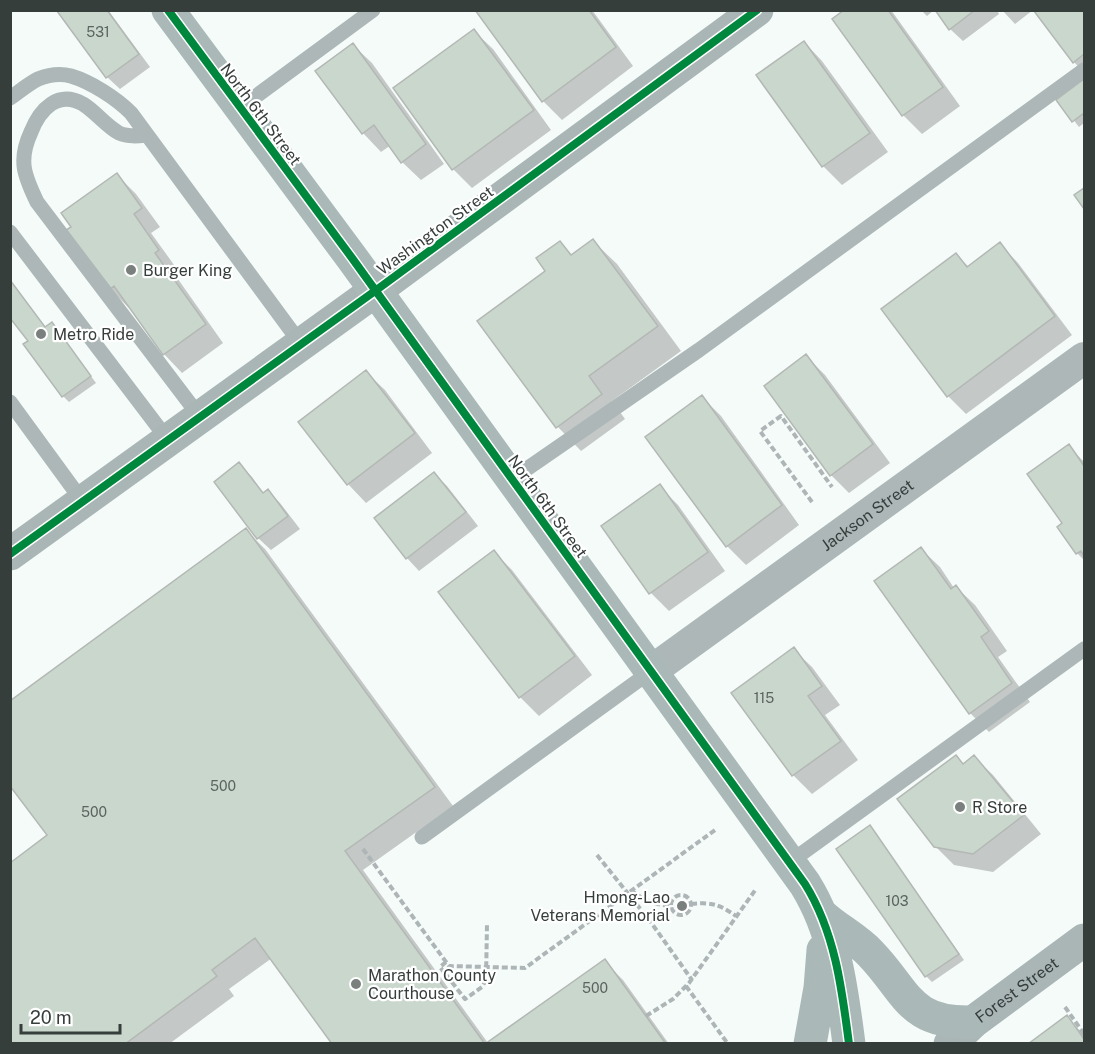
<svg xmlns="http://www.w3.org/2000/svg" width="1095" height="1054" font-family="'Public Sans',sans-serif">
	<rect width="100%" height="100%" fill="#f5fbf9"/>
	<!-- shadow -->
	<path fill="#0003" d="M60,10h48l42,57 -30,22 -13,-12z
		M477,10h115l41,56 -71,54 -19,-19z
		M846,10h45l69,96 -38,28 -19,-19z
		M921,10h13l-7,6z
		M937,10h60l2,4 -36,27 -13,-12z
		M1002,10h31l-18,14z
		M1038,10h46v63l-10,-11z
		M474,31l19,18 58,81 -79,58 -19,-19z
		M804,42l18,19 66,91 -46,33 -19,-19 -65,-90z
		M353,45l19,18 72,101 -23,16 -19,-18 -11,-17 -10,7 -18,-19z
		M1084,81v42l-5,4 -21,-27z
		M117,175l19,19 24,33 -9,6 26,36 -4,3 50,71 -41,30 -18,-19 -34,-48 -2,1 -18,-18 -37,-62z
		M593,241l24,23 64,87 -69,50 13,18 -44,32 -23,-24 -79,-106 68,-50 13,-28 13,13z
		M1000,244l18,19 54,72 -106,79 -18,-18 8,-141 13,12z
		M10,280l36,48 11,2 39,53 -27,19 -6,-6 -38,-51 5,-3 -20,-27z
		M806,356l19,19 65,88 -41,30 -18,-18z
		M366,372l19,18 47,63 -66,50 -18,-19z
		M702,397l19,19 78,109 -53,40 -19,-19z
		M1069,446l15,16v98l-7,-7 -18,-25 5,-4z
		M239,464l13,13 12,17 4,-3 12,12 20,26 -29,21 -13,-12z
		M434,474l13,12 31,40 -59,45 -12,-13z
		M659,486l19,19 47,66 -56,40 -18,-18z
		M246,530l19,19 188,257 -90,64 125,173 116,-82 19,19 46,64h-336l-61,-86 -43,31 5,7 -65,48h-159l39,-208z
		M921,549l19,18 14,21 2,-1 19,18 32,46 -9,6 32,45 -41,30 -19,-19z
		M494,552l18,18 80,105 -53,41 -19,-19 -80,-105z
		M793,649l19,18 28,38 -15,10 33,45 -46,34 -19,-19 -60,-82z
		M974,757l19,18 48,59 -48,38 -39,-7 -19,-19 28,-81z
		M870,827l5,6 89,127 -32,22 -6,-6z
		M1067,1017l17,18v9h-53z"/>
	<!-- building -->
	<path fill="#cad7cd" stroke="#b3b8b5" stroke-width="1.5" d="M58,10h49l32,44 -33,24 -49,-67z
		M475,10h114l27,37 -74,55z
		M844,10h44l55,77 -41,29 -70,-97z
		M935,10h40l-26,20z
		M1035,10h49v44l-11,9 -39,-52z
		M474,29l60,81 -82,60 -59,-82z
		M804,41l66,92 -48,34 -66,-92z
		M353,43l73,101 -25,19 -27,-38 -12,9 -47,-63z
		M1084,79v34l-12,9 -16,-22z
		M117,173l25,35 -8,6 25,36 -4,3 51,71 -43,31 -49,-69 -5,4 -43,-60 5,-3 -10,-14z
		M1084,188v21l-10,-14z
		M593,239l65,87 -69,50 13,18 -46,34 -79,-107 68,-50 -9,-13 24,-17 11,14z
		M1000,242l55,74 -108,81 -66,-88 75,-56 11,14z
		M10,280l35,47 7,-5 39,54 -29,21 -39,-53 5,-3 -18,-23z
		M806,354l67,90 -43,32 -66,-90z
		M366,370l49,63 -68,52 -49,-63z
		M702,395l80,110 -56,42 -81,-110z
		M1069,444l15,22v90l-3,-5 -5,3 -19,-27 5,-4 -35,-49z
		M239,462l24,31 5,-4 20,27 -31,23 -43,-57z
		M434,472l32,40 -60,47 -32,-41z
		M660,484l48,68 -59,42 -48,-68z
		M246,528l189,259 -90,64 140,193h-153l-77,-106 -43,32 5,6 -92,68h-115v-181l37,-28 -37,-49v-85z
		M921,547l30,42 5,-4 33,46 -8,6 31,46 -43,31 -95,-133z
		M494,550l81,106 -56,42 -81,-106z
		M794,647l28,39 -14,10 33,45 -49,35 -61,-83z
		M956,755l7,9 11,-9 50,60 -51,39 -39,-7 -37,-48z
		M870,825l89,129 -34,23 -89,-128z
		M605,959l61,85h-181z
		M1067,1015l17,24v5h-56z"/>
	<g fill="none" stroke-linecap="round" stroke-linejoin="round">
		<!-- path -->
		<path stroke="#adb5b6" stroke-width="4" stroke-dasharray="6 3" stroke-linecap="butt" d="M812,502l-52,-71 21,-15 51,71
			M363,849l86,117 76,2 190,-138
			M597,855l53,66 42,59
			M631,890c12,10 24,15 40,16
			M671 905a10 10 0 1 1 20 0a10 10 0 1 1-20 0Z
			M691,904c21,-2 28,0 45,12
			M446,962l-6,5 25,32 17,-12 4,-7 1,-56
			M686,986l42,58
			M1065,1007l19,27
			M646,1016l27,-17 16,-16 67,-94"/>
		<!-- lane -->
		<path stroke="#adb7b8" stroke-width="15" d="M10,98c9,-6 18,-14 28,-19 10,-4 22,-6 33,-3 20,6 45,22 60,37l170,231
			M240,108l133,-98
			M147,135c-9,1 -19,2 -28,-2 -13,-7 -23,-21 -36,-29 -25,-14 -43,5 -52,28 -13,28 -7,43 6,70l163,215
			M10,232l158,208
			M10,402l73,100
			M512,479l187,-129 385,-280
			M422,837l228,-165
			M790,862l294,-213"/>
		<!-- street -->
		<path stroke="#adb7b8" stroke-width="32" id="s1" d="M650,672l434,-314"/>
		<!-- secondary -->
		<g stroke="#aab6b6" stroke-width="33">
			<path d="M10,554l365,-263 382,-281"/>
			<path id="s2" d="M950,1044l23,-22 111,-82"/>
		</g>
		<!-- primary -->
		<path stroke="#abb8b8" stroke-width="33" d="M168,10l184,248 453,626c30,48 37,105 44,160
			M822,915c15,14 34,23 48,38 38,39 38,71 103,69
			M810,1044l10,-56 3,-38"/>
		<defs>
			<path id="cycleway" d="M168,10l184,248 453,626c30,48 37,105 44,160
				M10,554l365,-263 382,-281"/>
		</defs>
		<!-- cycleway casing -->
		<use href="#cycleway" stroke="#fff" stroke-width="11"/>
		<!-- cycleway -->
		<use href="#cycleway" stroke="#00873e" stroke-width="8"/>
	</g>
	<!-- markers -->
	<g fill="#79807e" stroke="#fff" stroke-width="2">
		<circle cx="131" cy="270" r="6"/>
		<circle cx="41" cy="334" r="6"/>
		<circle cx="960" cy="807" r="6"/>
		<circle cx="682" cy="906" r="6"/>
		<circle cx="356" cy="984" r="6"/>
	</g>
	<g text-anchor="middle" stroke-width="4.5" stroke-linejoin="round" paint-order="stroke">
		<!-- number labels -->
		<g font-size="14" fill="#5b6460">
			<text x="98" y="37">531</text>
			<text x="764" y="703">115</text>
			<text x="223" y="791">500</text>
			<text x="94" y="817">500</text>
			<text x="897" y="906">103</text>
			<text x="595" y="993">500</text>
		</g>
		<!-- street labels -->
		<g font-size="16" fill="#363e3c" stroke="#fff">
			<text transform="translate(261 114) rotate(53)" y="6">North 6th Street</text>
			<text transform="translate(435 230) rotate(-36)" y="6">Washington Street</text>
			<text transform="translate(548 506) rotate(54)" y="6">North 6th Street</text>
			<text dy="6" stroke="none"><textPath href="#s1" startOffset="268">Jackson Street</textPath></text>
			<text dy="6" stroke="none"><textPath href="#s2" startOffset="86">Forest Street</textPath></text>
		</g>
		<!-- poi labels -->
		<g font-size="16" fill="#363e3c" stroke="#fff" text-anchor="start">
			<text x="143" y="276">Burger King</text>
			<text x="53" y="340">Metro Ride</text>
			<text x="972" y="813">R Store</text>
			<text x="670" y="903" text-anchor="end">Hmong-Lao<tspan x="670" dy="18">Veterans Memorial</tspan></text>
			<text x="368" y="981">Marathon County<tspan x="368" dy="18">Courthouse</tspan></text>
		</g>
	</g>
	<!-- border -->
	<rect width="1095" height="1054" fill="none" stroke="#363e3c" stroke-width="24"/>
	<!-- scale -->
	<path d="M21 1024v9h99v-9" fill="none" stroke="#363e3c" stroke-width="3"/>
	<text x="30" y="1024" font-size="18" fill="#363e3c" stroke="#ffffff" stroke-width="4.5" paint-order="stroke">20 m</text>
</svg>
